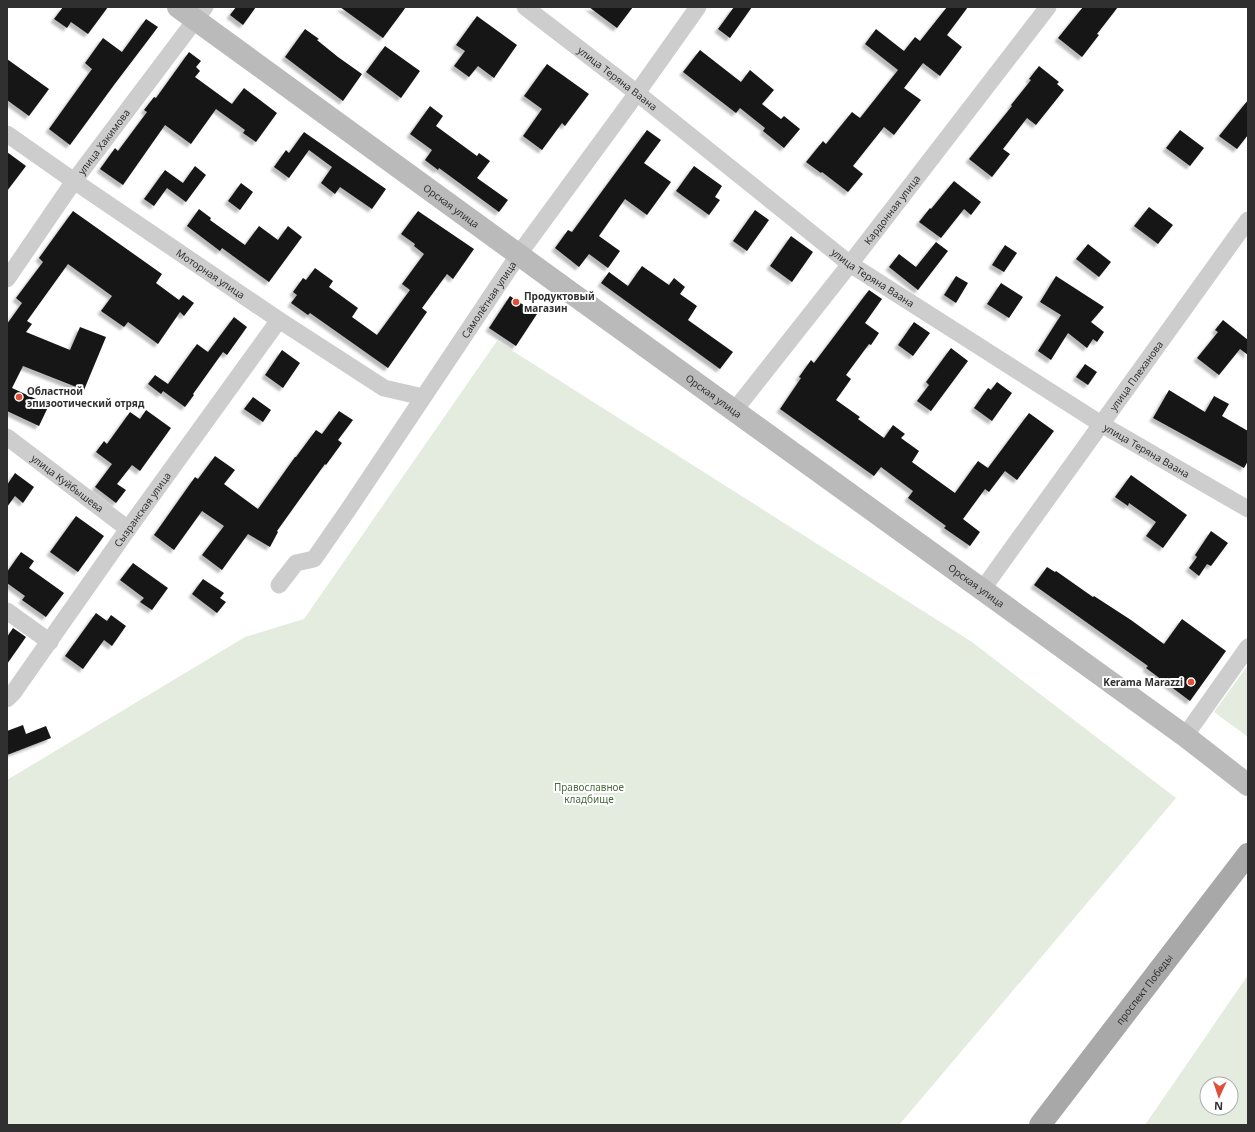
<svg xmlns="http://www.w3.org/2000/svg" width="1255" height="1132" font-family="'Noto Sans',sans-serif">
	<defs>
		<filter id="shadow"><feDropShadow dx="-3.5" dy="3.5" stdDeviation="1" flood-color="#0004"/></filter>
	</defs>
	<rect width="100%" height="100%" fill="#fff"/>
	<!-- green -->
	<path fill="#e3ecde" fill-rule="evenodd" d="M497,341l475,301 204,156 -277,327h-892v-345l238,-143 59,-18z
		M1248,665v72l-34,-25z
		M1248,975v150h-103zM1207,1084h24v24h-24z"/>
	<!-- building -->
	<path fill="#171717" filter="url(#shadow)" d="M63,7h45l-20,27 -17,-12 -4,6 -13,-9z
		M236,7h20l-13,18 -13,-10z
		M340,7h66l-23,31z
		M589,7h44l-16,21z
		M734,7h18l-22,31 -12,-9z
		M947,7h21l-21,28 15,12 -22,29 -17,-13 -19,25 17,12 -27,35 -10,-8 -31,39 10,8 -15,18 -26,-20 -1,1 -15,-11 17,-21 3,3 26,-32 8,6 38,-48 -33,-26 11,-15 28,22 11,-14 5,4z
		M1083,7h35l-21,27 2,1 -17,22 -24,-19z
		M477,16l40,29 -23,33 -16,-12 -9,11 -15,-11 11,-15 -9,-6z
		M146,19l12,8 -44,58 -44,60 -21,-16 43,-60 -7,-6 18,-25 19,14z
		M305,29l14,10 -2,1 21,17 24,17 -19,27 -58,-44z
		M385,46l35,25 -19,27 -35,-26z
		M700,50l41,32 9,-12 24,20 -12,14 19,15 3,-3 16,13 -16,19 -21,-17 2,-3 -25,-20 -4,5 -53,-41z
		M189,52l12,9 -5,6 4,4 -5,6 37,27 12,-16 33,25 -21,29 -13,-9 2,-3 -29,-21 -25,35 -26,-19 -42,60 -23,-16 15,-21 3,3 29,-39 -3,-2 10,-13 2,1z
		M7,59l42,30 -20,27 -22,-16z
		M547,64l42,30 -24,32 -3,-3 -20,27 -19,-14 19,-27 -18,-13z
		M1039,66l20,16 -2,2 7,6 -28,35 -9,-7 -24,31 7,5 -18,23 -23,-18 43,-53 -1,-1 20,-25 -2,-1z
		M1248,100v35l-11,14 -18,-13z
		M430,106l13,10 -7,10 41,30 2,-3 11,8 -13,17 31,22 -9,12 -60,-44 -1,2 -13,-10 7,-10 -22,-16z
		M647,130l14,10 -17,23 27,19 -24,33 -22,-16 -26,37 21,15 -12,17 -19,-14 -10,13 -24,-19 13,-18 4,2z
		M1180,130l24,18 -14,18 -24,-18z
		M304,132l82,57 -14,20 -32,-22 -5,7 -14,-11 11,-16 -23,-17 -20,28 -15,-11 12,-17 3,3z
		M7,152l19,14 -19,25z
		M195,166l11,9 -20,27 -19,-14 -13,18 -10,-7 21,-29 18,13z
		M694,166l28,20 -7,11 5,3 -11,15 -33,-24z
		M954,181l27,21 -10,13 -7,-6 -23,29 -22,-16 11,-14 1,1z
		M241,183l12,9 -13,18 -12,-9z
		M1149,207l24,18 -15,19 -24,-18z
		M199,209l12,9 -1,2 35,25 14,-19 19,14 10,-14 14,11 -33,45 -47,-34 -2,3 -33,-25z
		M755,210l14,10 -22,31 -14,-10z
		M73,211l89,63 -6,9 23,17 4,-5 11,8 -10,13 -4,-4 -22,32 -30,-22 -4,5 -23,-16 11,-15 -44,-32 -41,57 5,3 -6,8 44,18 10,-23 26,10 -22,53 -61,-24 -11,22 37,17 -10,21 -32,-15v-87l15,-21 -6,-5 27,-36 -4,-4z
		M418,211l56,38 -21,30 -6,-5 -25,34 5,4 -39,56 -78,-55 -2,2 -17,-12 6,-8 -4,-3 10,-14 3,2 9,-12 18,13 -4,6 29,21 -6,9 25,18 33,-45 -8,-6 22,-30 -10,-8 1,-2 -14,-10z
		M791,236l22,16 -21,30 -22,-16z
		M936,242l12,9 -30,39 -29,-23 10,-13 17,13z
		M1088,244l23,18 -12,15 -23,-18z
		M1005,245l12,8 -13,19 -12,-7z
		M642,266l27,19 5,-7 11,9 -5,7 17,12 -9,14 45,32 -13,17 -119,-86 8,-11 19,14z
		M956,276l12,7 -12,20 -12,-8z
		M1056,276l48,31 -13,15 13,10 -7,10 -4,-3 -6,9 -19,-15 -17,27 -13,-9 23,-36 -21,-13z
		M1001,283l22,14 -14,21 -22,-14z
		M869,290l13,9 -17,24 14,10 -8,12 -2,-1 -23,31 5,4 -15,21 24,17 -2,2 26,19 9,-13 12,9 -4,4 18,13 -7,11 43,31 23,-32 10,7 41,-55 25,18 -37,49 -12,-9 -16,21 -4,-3 -22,30 17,13 -10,14 -26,-18 2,-2 -38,-28 5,-7 -32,-24 -7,9 -94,-67 21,-31 -2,-1 12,-17 3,3z
		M510,296l27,18 -21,32 -27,-18z
		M234,317l13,10 -20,28 -4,-3 -30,42 1,1 -9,12 -22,-16 3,-4 -5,7 -13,-10 7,-9 13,9 29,-40 11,8z
		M1223,320l25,20v15l-8,-6 -21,26 -22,-17 21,-26 -3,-2z
		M914,322l16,11 -17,23 -15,-11z
		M951,348l17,13 -37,50 -14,-10 12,-16 -3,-3z
		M282,350l18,13 -17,25 -18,-13z
		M1085,364l12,8 -9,13 -12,-8z
		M997,382l15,11 -20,28 -18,-13 14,-20 3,2z
		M1169,390l36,22 9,-16 15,8 -7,12 26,15v30l-4,7 -91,-50z
		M253,397l18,13 -8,12 -19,-13z
		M146,410l25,18 -31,43 -8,-6 -15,19 9,6 -10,13 -21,-16 17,-23 -16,-12 8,-11 3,3 23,-32 10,7z
		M339,411l14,9 -15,20 4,3 -16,22 -1,-1 -48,67 1,1 -8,15 -22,-13 -26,36 -20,-15 22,-29 -22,-15 -28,39 -20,-15 41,-58 3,2 17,-23 20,14 -11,14 34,25 37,-52h1l20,-27 6,4z
		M15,473l19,14 -11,16 -8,-7 -8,11v-22z
		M1131,475l56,40 -24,33 -17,-12 10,-14 -27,-19 -1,3 -13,-9z
		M76,516l28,20 -26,36 -28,-20z
		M1211,531l17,12 -17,23 -4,-2 -8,12 -10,-8 8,-11 -2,-2z
		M21,552l13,9 -5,7 35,25 -18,24 -24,-17 3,-4 -18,-13v-11z
		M133,563l35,25 -16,22 -12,-8 4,-4 -24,-18z
		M1047,567l8,5 1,-1 37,26 1,-1 37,24 33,24 18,-25 44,32 -36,50 -44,-33 2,-2 -114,-81z
		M203,579l21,14 -4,5 6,4 -9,11 -25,-19z
		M96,613l11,8 4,-6 15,11 -14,20 -8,-6 -21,29 -18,-13z
		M13,628l13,9 -19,27v-27z
		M23,725l3,9 20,-8 5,12 -44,17v-24z"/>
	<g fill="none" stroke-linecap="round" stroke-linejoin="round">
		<!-- minor -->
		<g stroke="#cdcdcd" stroke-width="17">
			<path id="s1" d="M525,7l112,86 213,171 251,160 147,85"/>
			<path id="s2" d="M7,134l67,47 205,139 105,68 39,9"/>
			<path id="s3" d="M7,279l67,-98 131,-174"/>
			<path id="s4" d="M734,411l116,-147 198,-257"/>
			<path id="s5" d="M7,437l121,92"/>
			<path id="s6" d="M279,585l17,-22 18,-4 34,-49 171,-256 118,-161 61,-86"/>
			<path id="s7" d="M982,590l266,-370"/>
			<path d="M7,611l43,31"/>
			<path id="s8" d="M7,699l6,-6 115,-164 151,-209"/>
			<path d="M1185,736l63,-89"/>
		</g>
		<!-- secondary -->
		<path stroke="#bababa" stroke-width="22" id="s9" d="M178,7l392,285 615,444 63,49"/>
		<!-- primary -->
		<path stroke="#a8a8a8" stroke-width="22" id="s10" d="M1040,1125l208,-271"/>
	</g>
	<!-- markers -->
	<g fill="#e05039" stroke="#fff" stroke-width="1.5">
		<circle cx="516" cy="302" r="4"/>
		<circle cx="19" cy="397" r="4"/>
		<circle cx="1191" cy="682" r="4"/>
	</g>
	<g text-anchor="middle" stroke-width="4" stroke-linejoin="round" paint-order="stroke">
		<!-- street labels -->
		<g font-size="10" fill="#303030" stroke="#fff">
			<text dy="4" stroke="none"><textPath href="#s1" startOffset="117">улица Теряна Ваана</textPath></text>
			<text dy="4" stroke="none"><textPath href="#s3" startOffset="168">улица Хакимова</textPath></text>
			<text dy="4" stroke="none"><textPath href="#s9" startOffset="338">Орская улица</textPath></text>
			<text dy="4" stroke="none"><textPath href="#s4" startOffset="256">Кардонная улица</textPath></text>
			<text dy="4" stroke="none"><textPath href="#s2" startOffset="247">Моторная улица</textPath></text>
			<text dy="4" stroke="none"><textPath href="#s1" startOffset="441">улица Теряна Ваана</textPath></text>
			<text dy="4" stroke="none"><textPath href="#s6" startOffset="359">Самолётная улица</textPath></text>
			<text dy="4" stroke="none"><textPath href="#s7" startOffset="264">улица Плеханова</textPath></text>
			<text dy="4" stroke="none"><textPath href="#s9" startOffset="662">Орская улица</textPath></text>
			<text dy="4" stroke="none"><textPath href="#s1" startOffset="765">улица Теряна Ваана</textPath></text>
			<text dy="4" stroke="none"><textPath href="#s5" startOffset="76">улица Куйбышева</textPath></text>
			<text dy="4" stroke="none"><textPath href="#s8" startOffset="233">Сызранская улица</textPath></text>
			<text dy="4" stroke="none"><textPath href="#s9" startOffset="986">Орская улица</textPath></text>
			<text dy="4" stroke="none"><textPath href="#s10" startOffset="171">проспект Победы</textPath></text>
		</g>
		<!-- poi labels -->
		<g font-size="10" font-weight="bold" fill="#303030" stroke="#fff" text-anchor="start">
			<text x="524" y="300">Продуктовый<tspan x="524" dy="12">магазин</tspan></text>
			<text x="27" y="395">Областной<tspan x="27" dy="12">эпизоотический отряд</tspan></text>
			<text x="1183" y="686" text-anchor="end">Kerama Marazzi</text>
		</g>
		<!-- park labels -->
		<g font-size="10" fill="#4a6a3e" stroke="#fff">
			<text x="589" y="791">Православное<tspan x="589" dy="12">кладбище</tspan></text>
		</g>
	</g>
	<!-- border -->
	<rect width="1255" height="1132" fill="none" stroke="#303030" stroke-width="16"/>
	<!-- north arrow -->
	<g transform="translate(1219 1096) rotate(183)"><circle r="19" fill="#ffffff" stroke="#acacac"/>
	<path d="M0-3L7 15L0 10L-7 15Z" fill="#e05039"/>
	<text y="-6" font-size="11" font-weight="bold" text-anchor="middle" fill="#303030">N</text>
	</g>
</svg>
